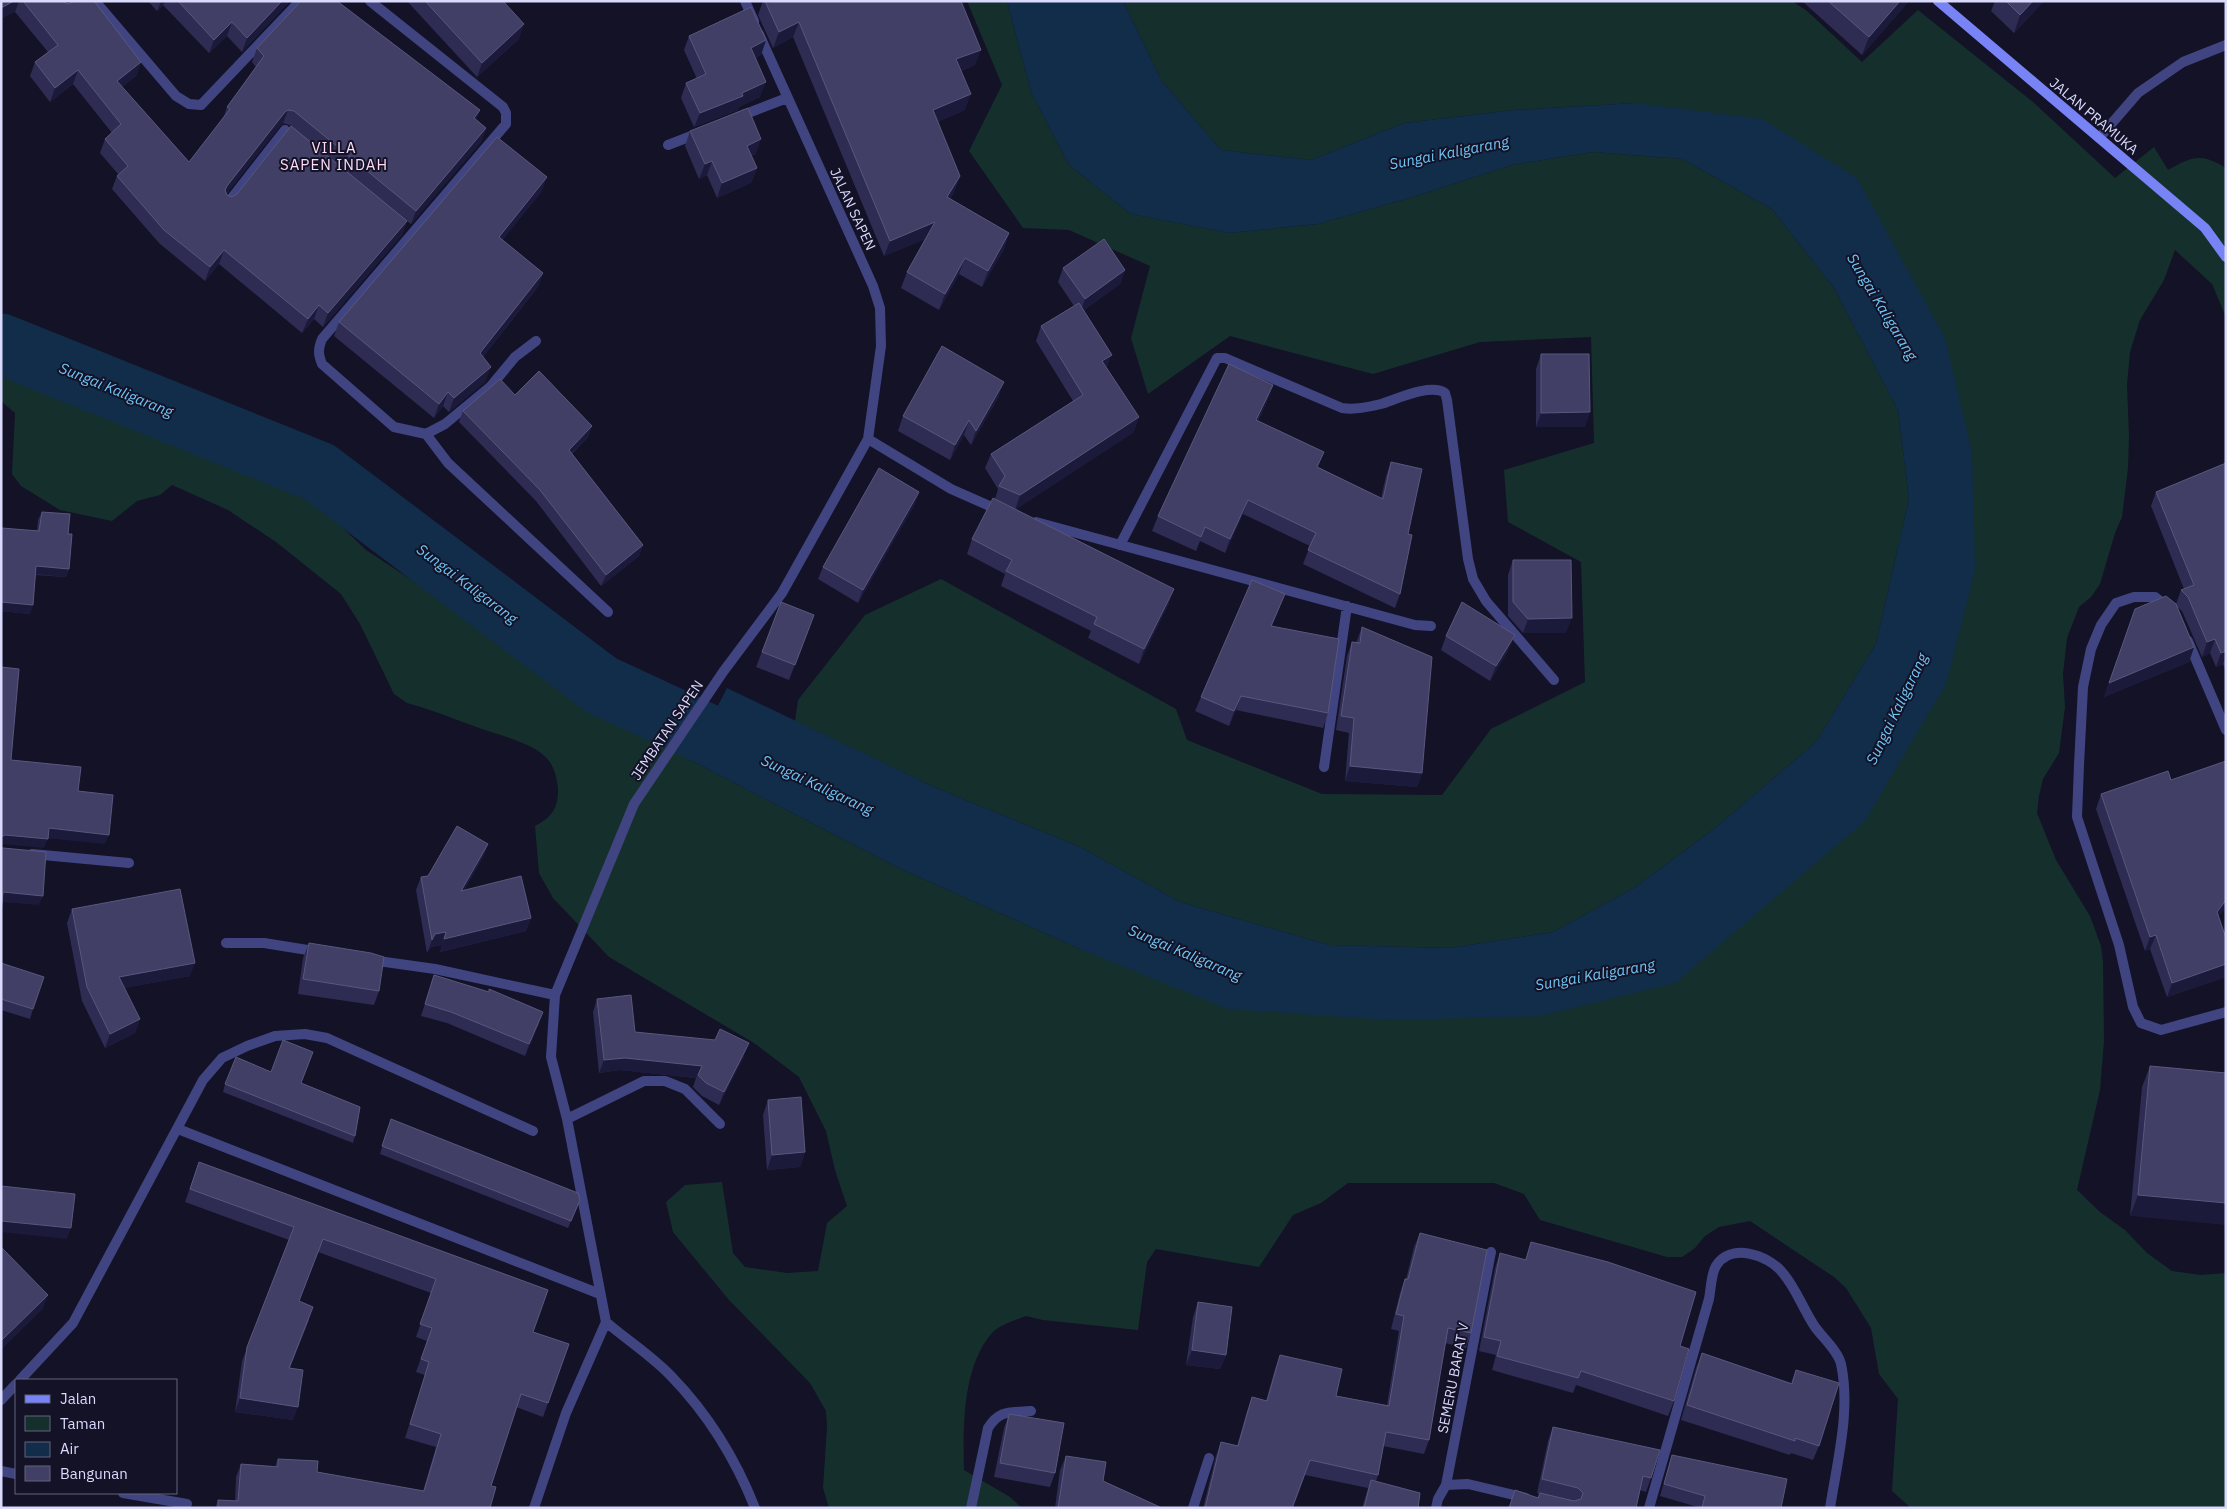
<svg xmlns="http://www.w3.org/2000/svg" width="2227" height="1509" font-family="'IBM Plex Sans',sans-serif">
	<rect width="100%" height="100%" fill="#131227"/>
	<!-- green -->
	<path fill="#15302c" d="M967,1h40l24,91 38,73 62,49 98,19 89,-9 95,-27 99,-32 81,-13 89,7 90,50 62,79 64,122 11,89 -33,145 -60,98 -102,87 -80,59 -81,44 -103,16 -121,-3 -149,-43 -100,-55 -146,-60 -139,-66 3,-21 67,-85 76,-36 235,130 11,31 135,54 120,1 49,-66 94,-47 -4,-120 -73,-40 -4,-52 90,-27 -3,-106 -111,5 -107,32 -143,-38 -82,58 -17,-56 19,-72 -81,-36 -46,-2 -54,-77 33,-66z
		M1123,1h669l15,10 55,51 56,-52 115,92 82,76 39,-31 14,23c25,-14 33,-17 58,-2v149l-14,-33 -37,-34 -11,30 -24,40 -10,32 -3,33 2,51 -1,32 -6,49 -7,16 -15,51 -9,13 -12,10 -12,31 -4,36 2,33 -6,46 -16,26 -4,17 -2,17 19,47 34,56 11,30 2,16 1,79 -4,49 -23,100 23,22 25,18 22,23 25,18 29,4 25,-2v235h-315l-19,-17 6,-92 -19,-25 -8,-46 -25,-40 -12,-11 -84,-56 -31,6 -14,9 -10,12 -13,9h-15l-127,-37 -16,-26 -30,-11h-146l-27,20 -28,12 -34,52 -103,-18 -9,13 -9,68 -95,-10 -17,-4c-10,4 -27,9 -34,17 -30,34 -29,95 -28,137l46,27 12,11h-193l-6,-20 4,-61 -1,-16 -16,-28 -81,-83 -56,-68 -7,-30 19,-17 37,-3 11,71 12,14 42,6 31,-2 9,-48 20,-17 -12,-36 -9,-39 -27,-54 -45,-34 -145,-86 -56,-59 -14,-25 -4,-47c15,-8 23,-16 23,-35 0,-9 -3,-21 -8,-29 -12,-18 -48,-26 -68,-33 -25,-9 -49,-19 -75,-26l-13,-9 -34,-70 -19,-30 -65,-52 -48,-32 -56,-25 -12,10 -23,6 -25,20 -52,-11 -39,-24 -9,-12 3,-61 -14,-12v-40l90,35 203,95 27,16 45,43 227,149 65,34 32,27 209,108 181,81 310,71 474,-198 81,-484 -309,-235 -122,7 -110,13 -93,37 -90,-10 -60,-70z"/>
	<!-- water -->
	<path fill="#122d4a" d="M1007,1h116l38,79 60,70 90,10 93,-37 110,-13 122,-7 126,16 95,59 88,160 27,115 3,117 -29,114 -82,138 -189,161 -135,33 -150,4 -162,-11 -148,-60 -181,-81 -209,-108 37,-72 207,99 146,60 100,55 149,43 121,3 103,-16 81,-44 80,-59 102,-87 60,-98 33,-145 -11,-89 -64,-122 -62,-79 -90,-50 -89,-7 -81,13 -99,32 -95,27 -89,9 -98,-19 -62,-49 -38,-73z"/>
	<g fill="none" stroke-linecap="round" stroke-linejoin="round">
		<!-- river -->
		<path stroke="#122d4a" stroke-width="61" d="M1,344l318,128 282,213 179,83"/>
		<!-- street -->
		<path stroke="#404582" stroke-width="10" d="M95,1l81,95 13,8 12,1 99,-104
			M370,1l133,106 3,6v11l-184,215c-4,10 -4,15 0,25l72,63 32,7 22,29 160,149
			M745,1l9,20
			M738,117l49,-19
			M2099,138l39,-45 45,-31 43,-17
			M668,145l31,-12
			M227,204l58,-74 12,10
			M426,434l19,-10 46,-38 24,-29 21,-16
			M868,439l83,50 50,22
			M1036,522l379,103 16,1
			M1120,545l97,-187h8l117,50c13,2 26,-1 39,-4 16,-5 50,-21 64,-11l2,7 21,159 5,20 13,22 68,79
			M2169,608l-14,-11h-21l-18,6 -15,22 -10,24 -8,38 -4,78 -2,52 42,128 14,62 8,16 20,7 65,-18
			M2188,641l38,89
			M1324,767l23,-161
			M32,854l97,9
			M226,943h38l56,9
			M371,960l64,9 120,26
			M567,1119l77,-38h21l20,8 35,35
			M178,1129l422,165
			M606,1322c21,18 46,34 65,54 36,37 65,84 84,132
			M20,1380l53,-57 130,-243 19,-22 25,-12 28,-10 30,-2 22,4 206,93
			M1,1400l15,-16
			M1,1471l15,3
			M1446,1485l22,-1 58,14
			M123,1493l64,11
			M534,1508l32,-95 40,-91 -39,-203 -16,-62 4,-62 79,-191 89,-132 59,-79 86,-154 13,-93 -1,-38 -7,-22 -114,-252
			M971,1508l17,-80c12,-19 22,-15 43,-17
			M1193,1508l16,-50
			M1436,1508l2,-9 8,-14 45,-233
			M1649,1508l60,-209c2,-10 2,-25 7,-33 14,-24 52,-11 66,6 14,16 21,37 33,55 8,11 23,24 26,37 10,47 -4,98 -11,144"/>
		<!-- secondary -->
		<path stroke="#7883f6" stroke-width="10" d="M1938,1l267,227 21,29"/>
	</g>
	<!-- wall -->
	<path fill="#2f2c53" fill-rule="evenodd" d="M1,1h70l-6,2 76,59 -5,14 -14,11 67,75 34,-43 4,-12 29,-40 -4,-5 5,-14 220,73 9,7 -5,14 -70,82 -4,-3 -5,14 -79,92 -9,-8 -12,14 -83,-69 -14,17 -46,-38 -47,-54 5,-13 1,-2 -18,-21 5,-14 7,-6 -39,-49 -23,18 -20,-26 5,-14 13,-10 -33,-40zM283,123l6,2 2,1 -54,68 -5,3 -5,-2v-2l53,-67z
		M148,1h142l-48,51 -15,-16 -18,17 -46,-48 -6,6z
		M407,1h96l16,38 -42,38z
		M763,1h198l14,64 -14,6 4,39 -28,12 23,54 -6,16 -4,7 59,34 -5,16 -22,38 -23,-13 -20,36 -38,-22 6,-16 18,-33 -41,17 -91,-219 -20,11 -15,-33z
		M1802,1h107l-47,54z
		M1995,1h49l-30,32 -23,-22z
		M689,36l77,4 -5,15 -6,3 5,39 -21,10 -1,3 -44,17 -13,-29 5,-15 11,-4 -13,-29z
		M690,131l66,23 -5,2 6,12 -6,15 -34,15 -10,-23 -8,4 -14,-33z
		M542,191l-40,49 41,33 -5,14 -55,70 3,24 -37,31 -6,-6 -9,12 -100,-82 5,-14z
		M1063,268l62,2 -5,14 -36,26 23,58 27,64 -118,77 153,94 -30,61 -51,-26 3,-7 -90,-45 4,-12 -38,-20 5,-15 23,-40 3,-10 -13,-21 6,-14 82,-53 -37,-60 5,-15 33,-20 -16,-24z
		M1541,354l44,73h-49v-58z
		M1273,385l-5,14 -10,22 60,46 63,31 5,-22 5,-14 17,72 -8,60 -5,14 -92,-44 7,-18 -67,-32 -18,39 -25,-12 -4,10 -44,-20 6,-15z
		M515,395l77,31 -4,11 -16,17 71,91 -4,11 -38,30 -65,-85 -77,-79 4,-11z
		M999,396l-28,49 -7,-10 -14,25 -52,-29 5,-15z
		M2226,463v209l-3,-8 -7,3 -6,-14 -8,4 -20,-46 -6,-5 18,41 -5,15 -85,35 31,-88 41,-5 5,-14 3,-1 -33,-83 5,-14z
		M915,504l-57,99 -40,-24 5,-12z
		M42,512l26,22 1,35 -3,8 -30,-2 -6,39 -29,-3v-81l1,-2 35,3 1,-11z
		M1513,560l53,73h-43l-15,-17v-41z
		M781,602l33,13 -25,65 -33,-13z
		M1279,609l-7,17 56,87 -5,15 -87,-18 -7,16 -34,-15 6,-14z
		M1362,627l60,146 -5,14 -72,-6 4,-48 -13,-3 11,-74 5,-14 4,1z
		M1446,636l63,13 -19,32 -49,-31z
		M2226,761v146l-8,10 8,21v39l-59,20 -17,-48 -5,2 -49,-142 5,-15 70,-14z
		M488,844l-5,13 -19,33 67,28 -5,13 -86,21 2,-7 -11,2 -4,6 -11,-63 5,-13 7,-1z
		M72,909l118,67 -66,12 16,31 -5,14 -30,15 -23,-47 -15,-78z
		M309,943l70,48 -5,14 -76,-11 5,-36z
		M1,963l32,46 -3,10 -29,-9z
		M434,975l105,49 -14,32 -78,-33 -26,-7z
		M597,999l38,33 109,24 -25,49 -17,-9 -9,-9 3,-9 -76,-8 -21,3 -6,-61z
		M2150,1066l76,7 -96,143 12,-129z
		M301,1083l54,53 -2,7 -130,-51 2,-8z
		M768,1100l37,52 -5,15 -33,3 -4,-55z
		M391,1119l189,81 -12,28 -188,-74z
		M199,1162l349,128 -15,42 36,12 -26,73 -27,-10 -25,79 -1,22h-275l3,-8 17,1 1,-24 5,-13 34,2 3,-7 39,13 106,19 13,-44 -31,-9 20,-63 -9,-3 11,-31 -11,-4 15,-44 -113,-41 -19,49 10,19 -19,48 3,52 -58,-8 7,-51 47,-121 -104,-38z
		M1420,1233l51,100 -5,15 -21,-5 -16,97 -5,14 -41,-8 -5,29 -2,6 42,27h-56l6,-20 -63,-13 -12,33h-90l13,-52 5,-14 16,4 10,-35 5,-14 14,4 9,-32 5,-14 56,41 51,9 12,-74 -8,-2 9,-36 5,-14h1l8,-32z
		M1531,1242l149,104 -6,55 -6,15 -92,-31 -3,8 -81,-23 4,-15 -17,-4 16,-83 5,-15 25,7z
		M1198,1302l28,53 -6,14 -34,-4 7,-48z
		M1702,1353l89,30 5,-13 23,76 -6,14 -22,-7 -1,2 -109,-35 15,-52z
		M1009,1414l46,59 -5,14 -56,-10 10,-49z
		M1553,1427l98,51 -5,14 -6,-2 -4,18h-127l6,-18 23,8 1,-4 -2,-1 11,-52z
		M1672,1455l109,53h-80l-41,-12z
		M1066,1456l37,25 59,27h-107l5,-38z"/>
	<!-- shaded-wall -->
	<path fill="#1c1a3a" d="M14,1h5l-4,11 -14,7v-11z
		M161,1h4l-2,4 -6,6z
		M282,1h8l-48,51 5,-14z
		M1900,1h9l-47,54 7,-18z
		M2033,1h11l-30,32 6,-18z
		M232,22l-5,14 -18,17 5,-13z
		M799,22l-6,15 -20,11 6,-16z
		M524,24l-5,15 -42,38 5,-14z
		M766,40l-5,15 -16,8 6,-15z
		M981,50l-6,15 -25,10 6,-16z
		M141,62l-5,14 -24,19 5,-14z
		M78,70l-5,14 -23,18 5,-14z
		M766,82l-6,15 -21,10 -1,3 -44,17 6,-14z
		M971,94l-6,16 -38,16 6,-16z
		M288,110l-5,13 -3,3 -58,74 5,-14 58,-74z
		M480,110l-5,14 -1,-6z
		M486,128l-5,14 -70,82 5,-13z
		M761,139l-5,15 -15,6 6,-14z
		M712,161l-5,14 -8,4 6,-15z
		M757,168l-6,15 -34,15 5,-15z
		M960,176l-6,16 -13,21 6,-16z
		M547,177l-5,14 -48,60 5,-14z
		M407,221l-5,14 -79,92 5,-14z
		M935,222l-6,16 -45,18 6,-15z
		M1009,233l-5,16 -22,38 6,-16z
		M224,250l-5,14 -14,17 5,-14z
		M965,258l-6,16 -20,36 6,-16z
		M1125,270l-5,14 -40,29 5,-14z
		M543,273l-5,14 -63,80 5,-14z
		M319,305l-5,14 -12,14 6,-14z
		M1112,355l-6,14 -4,-8z
		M491,367l-5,14 -37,31 5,-14z
		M1004,382l-5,14 -28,49 5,-14z
		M1273,385l-5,14 -17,35 5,-14z
		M448,392l-5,14 -9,12 5,-14z
		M1590,412l-5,15h-49l5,-14z
		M1139,417l-5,15 -119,78 5,-15z
		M969,420l-5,15 -14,25 5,-15z
		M592,426l-4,11 -24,24 5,-11z
		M919,492l-4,12 -57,99 5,-13z
		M1248,500l-5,14 -18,39 5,-14z
		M643,545l-4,11 -38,30 5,-11z
		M36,566l33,3 -3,8 -33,-3z
		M1174,589l-5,14 -30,61 5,-15z
		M1285,594l-6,15 -13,31 5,-14z
		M1,602l32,3 -3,9 -29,-3z
		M1572,618l-6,15h-43l5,-14z
		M1515,635l-6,14 -19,32 6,-15z
		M2215,639l-5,14 -8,4 5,-15z
		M2194,647l-5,15 -85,35 5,-14z
		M2226,651v5l-3,8 -7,3 5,-14z
		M1241,696l-5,14 -7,16 5,-15z
		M1350,766l72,7 -5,14 -72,-6z
		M49,828l60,7 -4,9 -60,-6z
		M5,835l43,4 -4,9 -43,-4v-7z
		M488,844l-5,13 -27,47 5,-13z
		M3,892l40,4 -4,9 -38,-3z
		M2226,900v7l-15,19 6,-14z
		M531,918l-5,13 -86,21 4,-13z
		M446,932l-4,13 -11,2 -4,6 5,-13 3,-6z
		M2156,935l-6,14 -5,2 5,-14z
		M195,963l-5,13 -76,14 5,-13z
		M2226,964v13l-59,20 5,-14z
		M543,1012l-4,12 -14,32 4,-12z
		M140,1019l-5,14 -30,15 5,-14z
		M749,1043l-5,13 -25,49 5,-13z
		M625,1058l77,8 -6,12 -76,-8 -21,3 5,-13z
		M805,1152l-5,15 -33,3 5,-15z
		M2138,1195l88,8v22l-96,-9z
		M1,1221l70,7 -4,11 -66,-7z
		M48,1295l-5,14 -42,41v-9z
		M1192,1350l34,5 -6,14 -34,-4z
		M240,1398l58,9 -5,13 -58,-8z"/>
	<!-- building -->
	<path fill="#413f65" stroke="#59577d" d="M1,1h13l-13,7z
		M23,1h40l4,3 9,-3h18l47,61 -24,19 72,81 41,-53 -3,-2 37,-51 -7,-8 44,-47h36l143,109 -6,8 12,10 -70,83 -122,-100 -6,-1 -3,2 -58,74 -2,4 2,5 5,2 5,-3 54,-68 116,95 -79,92 -9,-8 -11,14 -84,-69 -14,17 -46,-37 -47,-54 11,-10 -23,-27 16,-15 -43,-54 -23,18 -20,-26 23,-17z
		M178,1h104l-35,37 -15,-16 -18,18z
		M425,1h78l21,23 -42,39z
		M765,1h196l20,49 -25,9 15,35 -38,16 27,66 -13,21 62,36 -21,38 -23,-13 -20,36 -38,-22 28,-50 -45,19 -91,-219 -20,10z
		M1828,1h72l-31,36z
		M2006,1h27l-13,14z
		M751,7l15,33 -15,8 15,34 -24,11 1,3 -43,17 -14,-30 20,-9 -17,-38z
		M748,108l13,31 -14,7 10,22 -35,15 -10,-22 -7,3 -15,-33z
		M497,137l50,40 -48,60 44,36 -63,80 11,14 -37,31 -6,-6 -9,12 -100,-82z
		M1104,239l21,31 -40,29 -22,-31z
		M1079,303l33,52 -10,6 37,56 -119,78 -21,-9 6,-10 -14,-22 92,-59 -42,-69z
		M942,346l62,36 -28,49 -7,-11 -14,25 -52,-29z
		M1541,354h48l1,58 -49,1z
		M1229,364l44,21 -17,35 68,32 -7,15 66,32 8,-37 31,7 -14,65 4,1 -12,59 -92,-44 8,-17 -68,-33 -18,39 -25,-12 -4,10 -43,-21z
		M539,371l53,55 -23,24 74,95 -37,30 -66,-85 -77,-79 37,-32 15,16z
		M2226,463v188l-5,2 -6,-14 -8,3 -19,-45 -7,-7 13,-5 -38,-93z
		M879,468l40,24 -56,98 -40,-23z
		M993,498l181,91 -30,60 -50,-25 3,-7 -91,-46 6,-11 -40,-21z
		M42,512l28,2 -2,20h4l-3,35 -33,-3 -3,39 -32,-3v-69l1,-5 37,3z
		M1513,560h58l1,58 -44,1 -15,-17z
		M1252,580l33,14 -14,32 68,13 -11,74 -87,-17 -7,15 -33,-14z
		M2166,596l10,8 18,43 -85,36 26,-74z
		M781,602l33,13 -19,50 -33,-13z
		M1462,602l53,33 -19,31 -50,-30z
		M1362,627l70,30 -10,116 -72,-7 4,-48 -13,-2 11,-74 8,1z
		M1,667l18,2 -8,91 70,7 -3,24 35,4 -4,40 -60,-7 -1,11 -43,-4 -4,2z
		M2226,761v139l-9,12 9,26v26l-54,19 -16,-48 -6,2 -49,-143 67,-23 3,9z
		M457,826l31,18 -27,47 60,-15 10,42 -87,21 2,-7 -11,2 -3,6 -11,-63 7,-1z
		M1,847l2,1 43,4 -3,44 -40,-4 -2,23z
		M180,889l15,74 -76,14 21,42 -30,15 -23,-47 -15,-78z
		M309,943l62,10 13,4 -5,34 -76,-12z
		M1,963l43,14 -11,32 -32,-10z
		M434,975l55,17v-3l54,23 -14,32 -78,-32 -26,-8z
		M631,995l4,37 80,8 5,-11 29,14 -25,49 -18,-9 -8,-8 4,-9 -77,-8 -21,2 -7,-61z
		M283,1040l30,12 -12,31 59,24 -5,29 -130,-52 11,-27 35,15z
		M2150,1066l76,7v130l-88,-8z
		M801,1097l4,55 -33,3 -4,-55z
		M391,1119l187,74 2,7 -9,21 -189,-75z
		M199,1162l349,128 -15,42 36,12 -21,59 -27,-9 -30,92 5,1 -6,21h-272v-8l20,1 3,-37 37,3v-8l40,2 -1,11 107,19 17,-57 -31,-10 19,-62 -8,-3 11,-31 -12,-4 16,-45 -113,-40 -24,62 14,6 -24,61 14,2 -5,37 -58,-9 7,-51 47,-120 -104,-38z
		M1,1186l74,8 -4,34 -70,-7z
		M1420,1233l67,17 -16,83 -23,-5 -19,112 -43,-8 -8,43 -68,-15 -18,48h-87l16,-66 17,4 14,-49 15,4 13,-46 62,14 -6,27 53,10 15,-90 -8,-2 9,-35h3z
		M1531,1242l77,20 88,30 -16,54 9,3 -15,52 -93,-30 -3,7 -81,-22 4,-15 -17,-4 16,-84 26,7z
		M1,1247l47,48 -47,46z
		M1198,1302l34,5 -6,48 -34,-5z
		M1702,1353l90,31 4,-14 43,13 -20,63 -24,-8v3l-108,-36z
		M1009,1414l55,9 -9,50 -55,-10z
		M1553,1427l107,23 -9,28 -8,-2 -7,32h-127l6,-18 23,8 2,-5 34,8 7,-2 2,-6 -5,-5 -36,-9z
		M1672,1455l115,24 -6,29h-79l3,-12 -41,-12z
		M1066,1456l40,6 -3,19 59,27h-104z
		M1371,1480l49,13 -2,15h-54z"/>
	<g text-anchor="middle" stroke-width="4" stroke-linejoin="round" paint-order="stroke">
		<!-- street labels -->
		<g font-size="14" fill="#dadafc" stroke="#131227">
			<text transform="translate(2094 116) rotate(40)" y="5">JALAN PRAMUKA</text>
			<text transform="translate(853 209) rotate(65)" y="5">JALAN SAPEN</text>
			<text transform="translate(667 730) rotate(-56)" y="5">JEMBATAN SAPEN</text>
			<text transform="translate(1453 1378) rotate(-79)" y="5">SEMERU BARAT V</text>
		</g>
		<!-- neighbourhood labels -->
		<g font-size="15" letter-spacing="1" fill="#fddcf4" stroke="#131227">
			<text x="334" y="153">VILLA<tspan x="334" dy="17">SAPEN INDAH</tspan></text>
		</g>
		<!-- water labels -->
		<g font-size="15" font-style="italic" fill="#6fc6f5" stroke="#131227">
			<text transform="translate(1449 153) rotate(-11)" y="5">Sungai Kaligarang</text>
			<text transform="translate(1882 307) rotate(59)" y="5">Sungai Kaligarang</text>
			<text transform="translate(116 390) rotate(22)" y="5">Sungai Kaligarang</text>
			<text transform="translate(467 584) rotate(37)" y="5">Sungai Kaligarang</text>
			<text transform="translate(1897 709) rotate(-64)" y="5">Sungai Kaligarang</text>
			<text transform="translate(817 785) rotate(25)" y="5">Sungai Kaligarang</text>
			<text transform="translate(1185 953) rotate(23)" y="5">Sungai Kaligarang</text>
			<text transform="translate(1595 975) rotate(-10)" y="5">Sungai Kaligarang</text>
		</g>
	</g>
	<!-- border -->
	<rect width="2227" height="1509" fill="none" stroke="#dadafc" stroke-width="5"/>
	<!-- legend -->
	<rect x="15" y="1379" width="162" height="115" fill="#131227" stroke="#63627c"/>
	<rect x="25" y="1395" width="25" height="8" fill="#7883f6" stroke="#63627c"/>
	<text x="60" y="1404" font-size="15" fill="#dadafc">Jalan</text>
	<rect x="25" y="1416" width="25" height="15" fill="#15302c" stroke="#63627c"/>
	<text x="60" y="1429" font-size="15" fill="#dadafc">Taman</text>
	<rect x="25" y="1442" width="25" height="15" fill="#122d4a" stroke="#63627c"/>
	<text x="60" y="1454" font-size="15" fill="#dadafc">Air</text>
	<rect x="25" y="1466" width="25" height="15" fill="#413f65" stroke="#63627c"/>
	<text x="60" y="1479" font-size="15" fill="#dadafc">Bangunan</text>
</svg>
